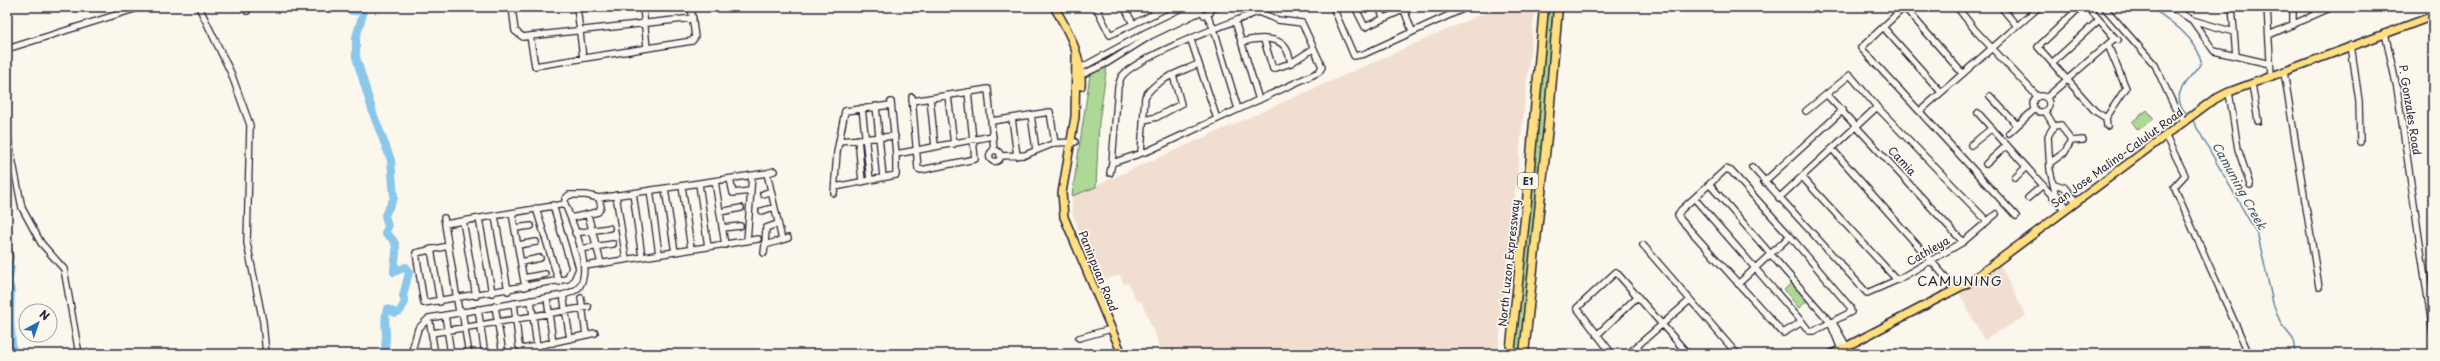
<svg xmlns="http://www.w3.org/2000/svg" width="2440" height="361" font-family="'Playpen Sans',sans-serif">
	<rect width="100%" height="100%" fill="#fbf7ec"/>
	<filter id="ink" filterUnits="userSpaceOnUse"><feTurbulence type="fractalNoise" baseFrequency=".025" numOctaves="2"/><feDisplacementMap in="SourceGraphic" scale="8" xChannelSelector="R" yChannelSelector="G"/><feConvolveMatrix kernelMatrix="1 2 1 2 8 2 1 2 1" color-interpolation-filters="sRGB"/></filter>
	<g filter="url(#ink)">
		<!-- built -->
		<path fill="#f1ded1" d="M1498,7h37l-37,347h-331l-3,-6 -3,1 -20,-48 -4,1 -9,-19 -4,1 -4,-9 -20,6 -28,-68v-17z
			M2000,265l26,51 -42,24 -26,-49z"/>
		<!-- green -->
		<path fill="#aed896" stroke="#687d68" d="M1548,7h8l-34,347h-9l24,-224z
			M1107,65l-8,57 -3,65 -24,9 18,-121z
			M2147,110l7,9 -16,11 -6,-8z
			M1792,282l16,18 -9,8 -15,-18z"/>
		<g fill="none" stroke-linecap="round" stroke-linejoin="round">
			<!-- stream -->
			<path stroke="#6085a4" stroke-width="1.5" d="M2150,7c18,12 47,31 51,54 1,10 -37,29 -15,52
				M2192,119l66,117 15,67 8,21 12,15 2,15
				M7,227l6,30 -2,11"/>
			<!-- river -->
			<path stroke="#8ac7ea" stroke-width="8" d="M351,7l1,4h8l3,3 -7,23v20l18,59 17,44 3,38 -9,17 3,12 -3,6c18,12 9,21 9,39l12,-5 3,5 -6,24 2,6 -5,9 -4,2 -9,-4c-5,14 3,27 -4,45
				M11,268l-3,14 3,8 -1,29 3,35"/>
			<defs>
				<path id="minor" d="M199,7l32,66 19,52 -3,118 16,79 3,32
					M246,7l1,4
					M512,7l3,24 8,6 7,-1 5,30 157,-25 3,-4 -4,-30
					M577,7l6,51
					M643,7l4,41
					M1096,7l14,28 59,-28
					M1152,7l3,7
					M1333,7l21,49 10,-2 103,-47
					M1355,7l10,20 44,-20
					M1379,7l5,12
					M1403,7l9,24
					M1957,7l18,23 62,66
					M2001,7l16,19
					M2080,7l-42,40 57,64 11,7
					M2088,7l27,31
					M2104,7l51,58 20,43 10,14
					M2171,7l21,13 22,31 56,13
					M2232,7l4,49
					M2267,7l4,70
					M2293,7v18
					M1211,9l6,-2
					M1126,10l7,14
					M1204,15l6,-2 1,-6
					M1207,15l7,14 24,80
					M2192,20l42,12
					M1235,21l24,79
					M1883,27l58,65
					M2385,33l12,55 36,245
					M2269,35l63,-28
					M530,36l163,-18
					M1191,40l26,79
					M1264,40l9,29 18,-6 22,-14
					M1242,42c11,-3 35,-7 43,5 3,4 5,11 6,16
					M2351,45l8,56 1,41
					M7,49l134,-42
					M2053,62l46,-42
					M1077,70l70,-38 52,-25
					M2284,72l35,215
					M1962,73l-56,-64 -6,2 -39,37 155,168
					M1079,76l28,-13 43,-27 50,-24
					M2252,84l6,37
					M2229,92l9,57 12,36
					M1827,95l136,147
					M948,96l6,48
					M1990,96l27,29
					M2033 104a8 8 0 1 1 16 0a8 8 0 1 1-16 0Z
					M912,97l6,72 3,1 54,-11 -7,-67
					M930,98l5,49
					M2046,98l69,-60 3,2
					M912,101l76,-12 6,61
					M891,102l5,52 97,-18
					M876,106l7,71
					M862,108l8,72
					M1806,111l44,-36 27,32 110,114
					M1920,111l119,-104
					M2045,111l9,15 -6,10 2,34 5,22 12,16
					M1978,113l87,97
					M1031,115l5,35
					M1012,118l5,38
					M1144,120l13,-3 24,-13 -8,-29
					M992,121l58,-9 5,31
					M2107,126l-1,-8 20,-30 -18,-43
					M7,133l15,75 19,35 23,26 15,85
					M2009,133l26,-24
					M2166,137l19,38 -11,12 73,163
					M858,139l4,43
					M839,141l56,-5
					M2071,141l12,-1
					M1971,145l21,-17
					M1833,150l123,139
					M989.5 156a5.5 5.5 0 1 1 11 0a5.5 5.5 0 1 1-11 0Z
					M1141,153l4,-56c10,-18 36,-25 53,-33
					M1000,156l25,-1 30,-12 20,-1
					M2050,163l15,-11 6,-11 -10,-16 -7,1
					M1986,164l21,-19
					M1752,167l115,126 30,-13 66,-38 33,-28
					M1726,169l5,2 59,65 60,71 1,5 -37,19h-5l-7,-9 -19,11 -102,-113 -3,-5 3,-5z
					M767,173l7,-2
					M1110,173l2,-10 6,-76c1,-3 2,-8 4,-11 16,-20 108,-53 136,-64l20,8 24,3 18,39 2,5 -3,5 -171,79 -36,12
					M1803,178l94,102
					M2015,178l11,-11
					M730,179l3,14 17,-2
					M715,181l10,64
					M1764,182l79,-72
					M699,184l9,63
					M2054,184l10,3 12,15
					M1710,185l120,137 5,4 12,21
					M682,186l9,63
					M835,187l61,-12v-21
					M665,189l10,63
					M650,190l9,64
					M633,193l9,64
					M834,193l3,-41 8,-41 46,-6
					M763,194l8,-3
					M616,195l10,64
					M1694,198l108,124
					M1779,198l98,-91
					M2028,198l15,-13
					M536,208l23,74
					M762,211l12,-4
					M720,212l21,-4
					M512,213l13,74
					M588,215l13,48
					M495,216l13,75
					M444,218l15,94
					M479,218l13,75
					M571,218l27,-6 3,-5 -2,-9
					M463,221l13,75
					M445,224l120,-20
					M515,228l16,-2
					M722,228l18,-2
					M575,233l34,-5
					M782,240l6,-2
					M747,241l5,-65
					M518,245l18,-3
					M1643,245l94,109
					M448,246l-32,7 8,50 143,-24 5,-11 -19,-63
					M431,249l9,53
					M580,249l33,-5
					M764,253l1,-8
					M521,262l19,-4
					M585,266l173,-27
					M524,278l21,-4
					M1738,284l52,-48
					M563,295l7,44
					M547,298l6,45
					M581,298l5,37
					M531,300l6,47
					M514,303l5,43 4,3 72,-16
					M495,306l8,48
					M478,309l7,45
					M462,311l7,43
					M445,315l6,39
					M429,318l6,36
					M1830,322l11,27
					M432,333l156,-26
					M1597,335l41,-39
					M1079,338l32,-9
					M1636,347l6,7
					M411,354l7,-25 11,-11 134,-23c6,-2 12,-3 16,-8 14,-18 -6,-64 -14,-83v-5l4,-4h17l13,3 168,-25 15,67 -17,5 1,-17 11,-4
					M1612,354l-35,-46 39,-36 72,82
					M1628,354l62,-54"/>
				<path id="major" d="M1054,7c14,22 29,52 27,79
					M1076,55l-1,62 -13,76 2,24 58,137
					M1832,354l136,-71 245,-183 16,-8 204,-76"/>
				<path id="highway" d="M1510,354l17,-153 17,-194
					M1524,354l24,-227 10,-120"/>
			</defs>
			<!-- minor casing -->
			<use href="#minor" stroke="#22223b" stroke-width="8"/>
			<!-- major casing -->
			<use href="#major" stroke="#22223b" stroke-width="10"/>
			<!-- highway casing -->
			<use href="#highway" stroke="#22223b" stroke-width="11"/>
			<!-- minor -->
			<use href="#minor" stroke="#fbf7ec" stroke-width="5.5"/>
			<!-- major -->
			<use href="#major" stroke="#ffdf80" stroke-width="7"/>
			<!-- highway -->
			<use href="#highway" stroke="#ffdf80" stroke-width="8"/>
		</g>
	</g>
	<g text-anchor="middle" stroke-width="3.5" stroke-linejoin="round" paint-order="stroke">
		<!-- shield labels -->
		<rect fill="#fbf7ec" stroke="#636270" stroke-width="1" x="1518" y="173" width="20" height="16" rx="3"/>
		<g font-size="10" font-weight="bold" fill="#22223b">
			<text x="1528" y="185">E1</text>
		</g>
		<!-- street labels -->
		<g font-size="11" fill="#22223b" stroke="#fbf7ec">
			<text transform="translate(2410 110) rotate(81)" y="4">P. Gonzales Road</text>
			<text transform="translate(2117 158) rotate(-36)" y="4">San Jose Malino-Calulut Road</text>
			<text transform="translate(1902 161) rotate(47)" y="4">Camia</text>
			<text transform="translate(1928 251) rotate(-30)" y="4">Cathleya</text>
			<text transform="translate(1509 263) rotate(-84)" y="4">North Luzon Expressway</text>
			<text transform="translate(1098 271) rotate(68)" y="4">Paninpuan Road</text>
		</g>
		<!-- water labels -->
		<g font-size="12" font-style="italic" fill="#415470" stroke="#fbf7ec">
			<text transform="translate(2239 186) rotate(61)" y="4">Camuning Creek</text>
		</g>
		<!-- quarter labels -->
		<g font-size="13" letter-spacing="1" fill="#22223b" stroke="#fbf7ec">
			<text x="1960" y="286">CAMUNING</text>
		</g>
	</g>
	<!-- margin -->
	<rect width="2440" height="361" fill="none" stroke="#fbf7ec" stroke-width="24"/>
	<rect x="12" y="12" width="2416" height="337" fill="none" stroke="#22223b" stroke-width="1.5" filter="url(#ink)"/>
	<!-- north arrow -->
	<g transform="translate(38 323) rotate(40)"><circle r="19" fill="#fbf7ec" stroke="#a4a2a5"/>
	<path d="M0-3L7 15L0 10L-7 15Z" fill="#1f6fb2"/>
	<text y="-6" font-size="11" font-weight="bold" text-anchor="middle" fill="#22223b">N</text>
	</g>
</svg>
